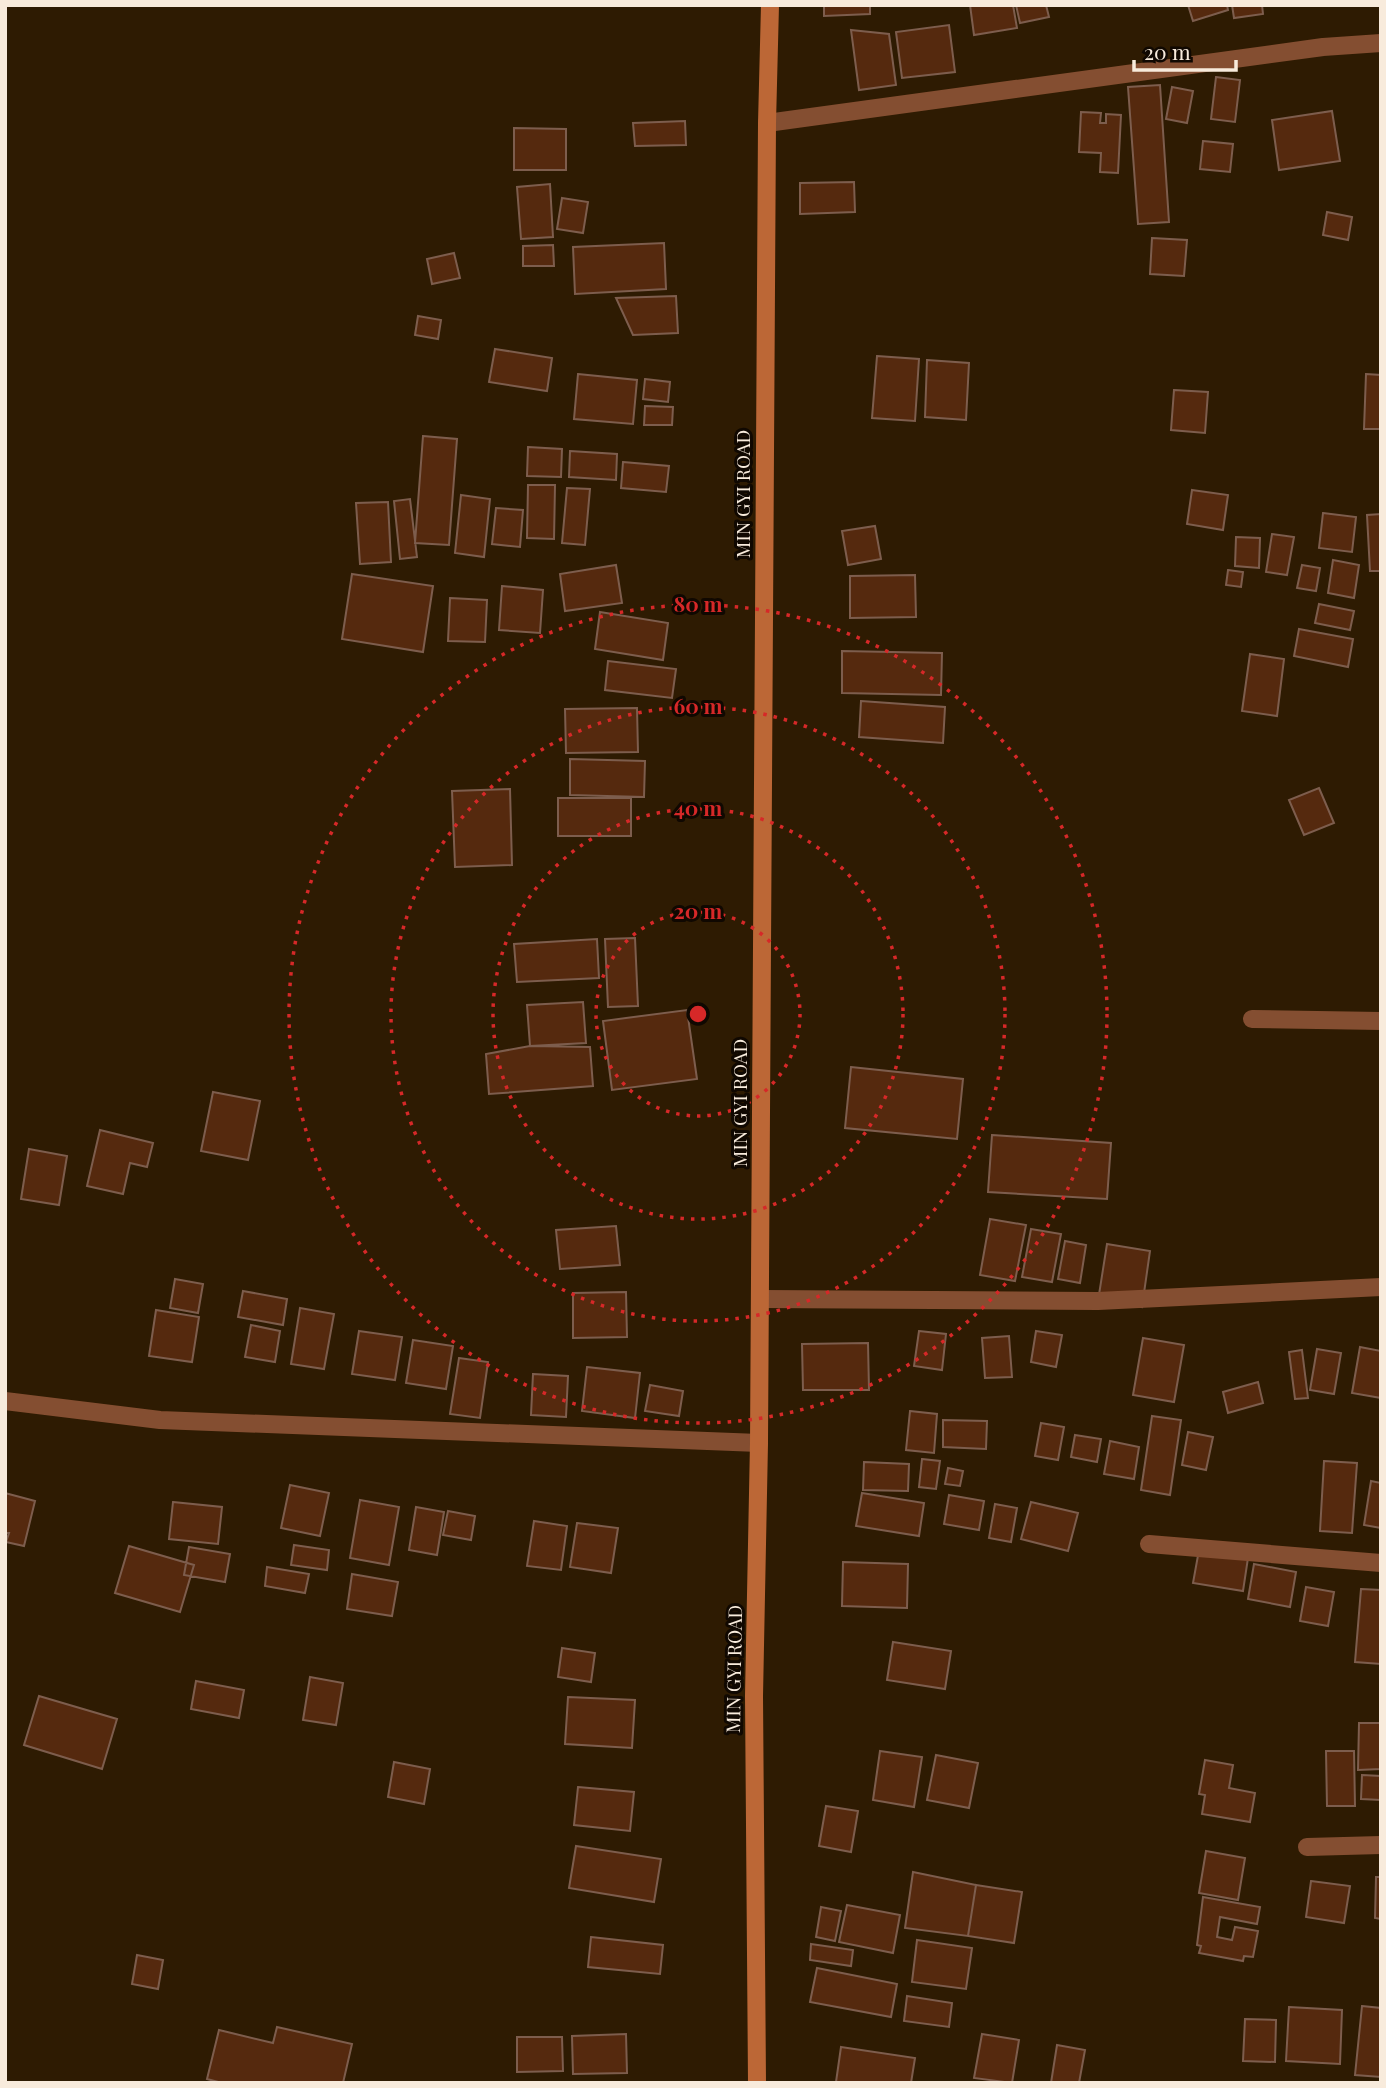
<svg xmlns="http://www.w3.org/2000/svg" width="1386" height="2088" font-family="'Playfair Display',serif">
	<rect width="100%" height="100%" fill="#2e1b02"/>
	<!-- building -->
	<path fill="#55290e" stroke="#7d5d4d" stroke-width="2" d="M824,5h46v9l-46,2z
		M970,5h43l4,23 -43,7z
		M1016,5h30l3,12 -29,6z
		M1188,5h39l1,5 -35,11z
		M1232,5h30l1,9 -29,4z
		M949,25l6,47 -53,6 -6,-46z
		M851,30l38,4 7,51 -37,5z
		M1216,77l24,3 -5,42 -24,-3z
		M1160,85l9,137 -31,2 -10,-137z
		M1172,87l21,4 -6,32 -21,-4z
		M1332,111l8,50 -61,9 -7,-50z
		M1081,112l20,1 -1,10h6v-9l15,1 -3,58 -18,-1 1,-19 -22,-1z
		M685,121l1,24 -51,1 -2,-23z
		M514,128l52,1v41h-52z
		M1203,141l30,3 -3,28 -30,-3z
		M854,182l1,30 -55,2v-31z
		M550,184l3,53 -32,2 -4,-52z
		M562,198l26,4 -5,31 -26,-4z
		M1327,212l25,5 -4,23 -25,-5z
		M1152,238l35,2 -3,36 -34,-2z
		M664,243l2,46 -91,5 -2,-47z
		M553,245l1,21h-31v-20z
		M454,253l6,25 -28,6 -5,-25z
		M676,296l2,37 -45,2 -17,-37z
		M418,316l23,4 -3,19 -23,-4z
		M495,349l57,9 -5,33 -58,-9z
		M877,356l42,3 -4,62 -43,-3z
		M927,360l42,3 -3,57 -41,-3z
		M578,374l59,6 -4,44 -59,-5z
		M1366,374l15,1v54h-17z
		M645,379l25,3 -2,20 -25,-3z
		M1174,390l34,2 -3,41 -34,-3z
		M645,406l28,1 -1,18h-28z
		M423,436l34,3 -8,106 -34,-2z
		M528,447l34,2 -1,28 -34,-1z
		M570,451l47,3 -1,26 -47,-3z
		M623,462l46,4 -3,26 -45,-4z
		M528,485h27l-1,54 -27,-1z
		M567,488l23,1 -5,56 -23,-2z
		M1192,490l36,5 -5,35 -36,-6z
		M461,495l29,4 -6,58 -29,-4z
		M410,499l7,58 -17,2 -6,-58z
		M388,502l3,60 -31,2 -4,-61z
		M496,508l27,2 -3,37 -28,-3z
		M1323,513l33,4 -4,35 -33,-4z
		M1381,514v57h-11l-3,-56z
		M875,526l6,33 -33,6 -6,-34z
		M1272,534l22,3 -7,38 -21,-3z
		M1236,537l24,1 -1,30 -24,-2z
		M1333,560l26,5 -5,33 -26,-5z
		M616,565l6,38 -57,8 -5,-37z
		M1302,565l18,3 -4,23 -19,-3z
		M1228,570l15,2 -2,15 -15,-2z
		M352,574l81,12 -10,66 -81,-13z
		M915,575l1,42 -66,1v-42z
		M502,586l41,4 -3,43 -41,-3z
		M450,598l37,2 -2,42 -37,-1z
		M1319,604l35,7 -4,19 -35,-7z
		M600,612l68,11 -5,37 -68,-11z
		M1299,629l54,10 -5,28 -54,-11z
		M842,651l100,2 -1,42 -99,-2z
		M1250,654l34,5 -7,57 -35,-5z
		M608,661l68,8 -4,29 -67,-8z
		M861,701l84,6 -2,36 -84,-6z
		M637,708l1,44 -72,1 -1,-44z
		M570,759l75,2 -1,36 -74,-2z
		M1319,788l15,35 -30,12 -15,-35z
		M510,789l2,76 -57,2 -3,-76z
		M558,798h73v38h-73z
		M635,938l3,68 -30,1 -3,-68z
		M597,939l2,39 -82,4 -3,-38z
		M583,1002l3,41 -56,3 -3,-41z
		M687,1010l10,69 -85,11 -9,-69z
		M530,1046l60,1 3,39 -104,8 -3,-40z
		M851,1067l112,12 -6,60 -112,-11z
		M213,1092l47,9 -12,59 -47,-9z
		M100,1130l53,13 -6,24 -17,-4 -7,31 -36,-8z
		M992,1135l119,8 -4,56 -119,-7z
		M29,1149l38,7 -8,49 -38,-6z
		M990,1219l36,6 -11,56 -35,-6z
		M616,1226l4,39 -60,4 -4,-39z
		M1031,1229l30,5 -9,48 -30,-5z
		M1065,1241l21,4 -6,38 -22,-4z
		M1107,1244l43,7 -8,56 -44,-6z
		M175,1279l28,5 -5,29 -28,-5z
		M243,1291l44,8 -4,26 -45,-8z
		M626,1292l1,45 -54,1v-45z
		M300,1308l34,6 -10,55 -33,-5z
		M156,1310l43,7 -7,45 -43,-6z
		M251,1325l29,6 -5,31 -30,-5z
		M359,1331l43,6 -7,43 -43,-6z
		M919,1331l27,3 -4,36 -28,-4z
		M1036,1331l26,4 -6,32 -25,-5z
		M1009,1336l3,41 -27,1 -3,-40z
		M1143,1338l41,7 -10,57 -41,-7z
		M413,1340l40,6 -7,43 -40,-6z
		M868,1343l1,47h-66l-1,-46z
		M1360,1347l21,4v47l-29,-5z
		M1317,1349l24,4 -7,41 -24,-4z
		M1302,1350l6,48 -13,1 -6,-47z
		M459,1358l29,4 -8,56 -30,-4z
		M587,1367l53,6 -5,45 -53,-7z
		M533,1374l35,2 -2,41 -35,-2z
		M1258,1382l5,21 -35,10 -5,-21z
		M650,1385l33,6 -4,25 -34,-5z
		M910,1411l27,3 -3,39 -28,-3z
		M1152,1416l29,4 -11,75 -29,-5z
		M943,1420l44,1 -1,28 -43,-2z
		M1041,1423l23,4 -6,33 -23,-4z
		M1188,1432l25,5 -7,33 -24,-5z
		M1075,1435l26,4 -4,23 -26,-5z
		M1110,1441l29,6 -5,32 -30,-5z
		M922,1459l18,2 -4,28 -17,-2z
		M1324,1461l33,2 -5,70 -32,-2z
		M864,1462l45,2 -1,27 -45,-1z
		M948,1468l15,3 -3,15 -15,-2z
		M1371,1481l10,2v45l-17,-3z
		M290,1485l39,8 -9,43 -39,-8z
		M5,1493l30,8 -11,45 -18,-4 3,-9h-4z
		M862,1493l62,10 -5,33 -63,-10z
		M949,1495l35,6 -5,29 -35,-6z
		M360,1500l39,7 -10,58 -39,-7z
		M173,1502l49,5 -4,37 -49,-5z
		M1031,1502l47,11 -10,38 -47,-12z
		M995,1504l22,4 -6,34 -22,-4z
		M416,1507l28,5 -7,43 -28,-5z
		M448,1511l27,5 -4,24 -28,-5z
		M534,1521l33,5 -6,44 -34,-4z
		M577,1523l41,5 -7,45 -41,-6z
		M294,1545l35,5 -2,20 -36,-5z
		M129,1546l65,19 -14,47 -65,-19z
		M189,1547l41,7 -5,28 -41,-7z
		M1199,1550l49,8 -5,33 -50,-8z
		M843,1562l65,2 -1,44 -65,-2z
		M1254,1564l42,8 -6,35 -42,-8z
		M267,1567l42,7 -4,19 -40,-7z
		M352,1574l46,8 -6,34 -45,-7z
		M1306,1587l28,5 -6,34 -28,-5z
		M1361,1589l20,1v74l-26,-2z
		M893,1642l58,9 -6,38 -58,-9z
		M562,1648l33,5 -4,29 -33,-5z
		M310,1677l33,6 -7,42 -33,-5z
		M196,1681l48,9 -5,28 -48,-9z
		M39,1696l78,23 -15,50 -78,-24z
		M568,1697l67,3 -3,48 -67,-4z
		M1359,1723h22v46l-23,1z
		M880,1751l42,6 -8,50 -41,-7z
		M1326,1751h28l1,55h-28z
		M936,1755l42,8 -9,45 -42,-8z
		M1205,1760l28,5 -4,23 26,5 -5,29 -48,-8 3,-19 -6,-1z
		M394,1762l36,7 -6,35 -36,-7z
		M1362,1775l19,1v24l-20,-1z
		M578,1787l56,5 -4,39 -56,-6z
		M826,1806l32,5 -7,41 -32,-6z
		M576,1846l85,13 -7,43 -85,-14z
		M1206,1851l39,7 -7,42 -39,-7z
		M913,1872l63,13 -8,51 -63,-8z
		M1376,1877h5v42l-6,-1z
		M1311,1881l39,5 -6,37 -38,-6z
		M976,1885l46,7 -8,51 -46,-7z
		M1203,1897l57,10 -3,17 -37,-7 -3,20 15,3 3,-13 23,4 -5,26 -9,-1 -1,5 -44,-8 2,-7 -4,-1z
		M847,1905l53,10 -7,38 -54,-11z
		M821,1907l20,4 -6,30 -19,-4z
		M591,1937l72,8 -3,29 -72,-7z
		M917,1940l55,8 -6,41 -54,-7z
		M811,1944l42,6 -2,16 -41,-6z
		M137,1955l26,5 -5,29 -26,-5z
		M817,1968l80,16 -6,33 -81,-15z
		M907,1996l45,7 -3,24 -45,-6z
		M1362,2006l19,2v69l-26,-2z
		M1289,2007l53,3 -2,54 -54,-3z
		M1245,2019l31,1 -1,42 -32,-1z
		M277,2027l75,17 -9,39h-121l-15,-4 12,-49 54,13z
		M626,2034l1,39 -54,1 -1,-38z
		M982,2034l37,6 -7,43 -38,-5z
		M517,2037h45l1,34 -46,1z
		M1057,2045l28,5 -6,33h-28z
		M841,2047l74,11 -4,25 -75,-1z"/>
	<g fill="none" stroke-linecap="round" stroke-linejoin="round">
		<!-- minor -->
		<path stroke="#844e31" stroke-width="18" d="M767,123l556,-76 58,-4
			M1252,1019l129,2
			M760,1299l338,2 283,-14
			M5,1401l155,19 599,23
			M1149,1544l232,19
			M1307,1847l74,-2"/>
		<!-- secondary -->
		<path stroke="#bc6736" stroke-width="18" d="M757,2083l-3,-387 5,-253 8,-1320 3,-118"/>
	</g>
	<!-- distance rings -->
	<g fill="none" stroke="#d62828" stroke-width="3.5" stroke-dasharray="3.5 7">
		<circle cx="698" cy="1014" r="102"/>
		<circle cx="698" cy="1014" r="205"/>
		<circle cx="698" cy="1014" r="307"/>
		<circle cx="698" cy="1014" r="409"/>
	</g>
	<g text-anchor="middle" stroke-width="6" stroke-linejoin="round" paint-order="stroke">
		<!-- street labels -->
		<g font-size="19" fill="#f8ebdc" stroke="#100801">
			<text transform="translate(743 494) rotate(-90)" y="7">MIN GYI ROAD</text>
			<text transform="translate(740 1103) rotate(-90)" y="7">MIN GYI ROAD</text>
			<text transform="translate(734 1669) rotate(-89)" y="7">MIN GYI ROAD</text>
		</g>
	</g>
	<circle cx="698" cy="1014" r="10" fill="#d62828" stroke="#100801" stroke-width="3.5"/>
	<g font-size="21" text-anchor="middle" font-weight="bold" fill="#d62828" stroke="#100801" stroke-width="6" stroke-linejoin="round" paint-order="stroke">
		<text x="698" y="612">80 m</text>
		<text x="698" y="714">60 m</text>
		<text x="698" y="816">40 m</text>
		<text x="698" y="919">20 m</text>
	</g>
	<!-- border -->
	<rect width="1386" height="2088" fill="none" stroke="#f8ebdc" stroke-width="14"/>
	<!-- scale -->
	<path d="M1134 60v10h102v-10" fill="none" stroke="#f8ebdc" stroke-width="3.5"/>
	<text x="1144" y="60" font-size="21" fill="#f8ebdc" stroke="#100801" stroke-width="5" paint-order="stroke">20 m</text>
</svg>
